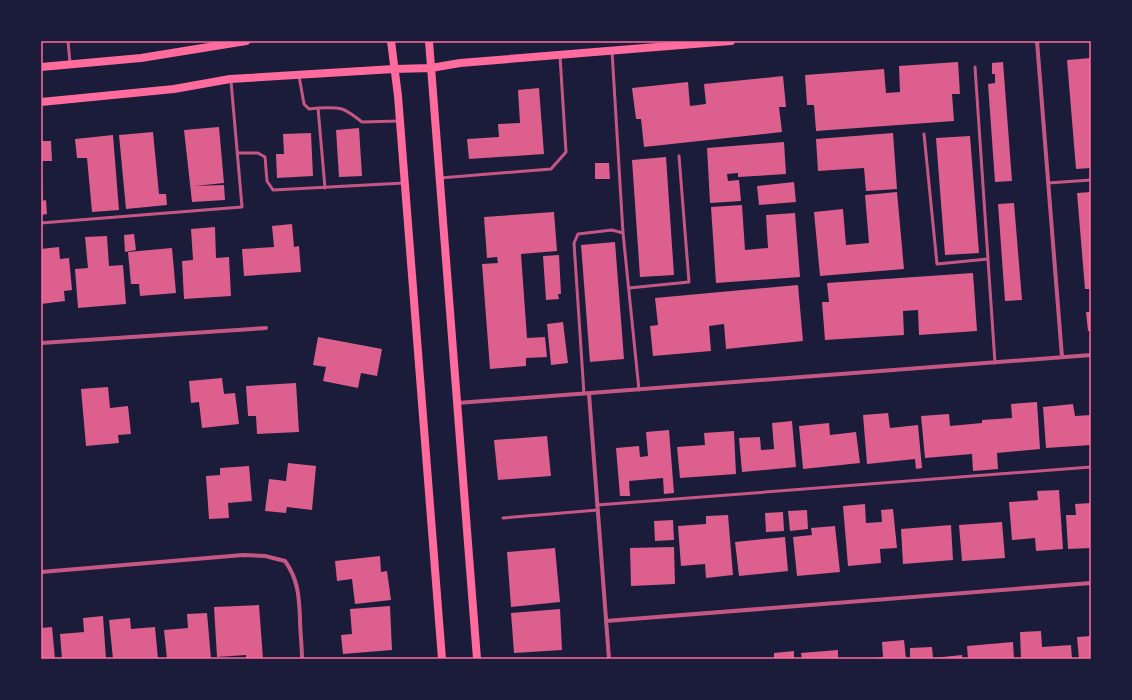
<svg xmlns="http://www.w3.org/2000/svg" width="1132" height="700" font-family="Commissioner,sans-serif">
	<rect width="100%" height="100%" fill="#1b1b3a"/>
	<!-- building -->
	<path fill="#dd5f8e" d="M1091,58v110l-15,1 -9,-109z
		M958,62l2,32h-8l2,27 -138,10 -2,-26h-7l-2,-30 79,-6 2,24 14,-1 -1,-26z
		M1003,62l9,119 -17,1 -7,-98 7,-1v-9h-3v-11z
		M783,76l3,31h-7l3,25 -138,15 -3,-28h-5l-4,-31 56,-6 2,24 16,-2 -2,-20z
		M539,88l5,66 -75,5 -2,-20 32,-2 -1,-13 22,-1 -2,-33z
		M219,127l5,56 -29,3 29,-1 1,15 -33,2 -8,-72z
		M359,128l3,48 -23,1 -3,-47z
		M153,132l6,62h7l1,11 -41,4 -7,-74z
		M311,133l2,43 -36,2 -1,-24h8l-1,-20z
		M893,133l4,56 -31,2 -2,-23 -46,3 -2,-32z
		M113,135l6,75 -27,2 -5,-54h-10l-2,-19z
		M970,136l9,117 -34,2 -9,-117z
		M41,141h10l1,20h-11z
		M784,142l2,32 -48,3v-4l-11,1 1,7 11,-1 2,21 -31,2 -3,-55z
		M666,157l8,118 -34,2 -8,-117z
		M595,163h14l1,16h-15z
		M42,178l1,21h-2v-20z
		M794,182l2,20 -37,3 -2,-19z
		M897,192l7,77 -84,7 -6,-64 29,-3 3,36 23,-2 -4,-48z
		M1091,192v97h-6l-8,-96z
		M46,200l1,14 -6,1v-14z
		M1014,203l8,97 -17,1 -7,-97z
		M742,205l3,45 23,-2 -2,-33 29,-2 5,64 -84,6 -5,-76z
		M554,212l3,39 -36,3 6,84 18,-1 2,20 -21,1v8l-36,3 -8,-105 16,-1 -1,-6 -10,1 -3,-41z
		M292,224l2,23 5,-1 2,26 -57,4 -2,-27 32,-2 -2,-21z
		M215,227l1,31 13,-1 2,39 -47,3 -2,-38 11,-1 -2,-31z
		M134,234l2,16 -11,2 -1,-17z
		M107,236l2,30 14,-1 3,39 -48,4 -3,-39 13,-1 -3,-31z
		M615,242l9,117 -34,3 -9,-117z
		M59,247l1,12 9,-1 3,32 -8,1 1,10 -24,3v-55z
		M172,248l4,45 -36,3 -1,-12h-8l-3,-32z
		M559,255l2,39h-3l1,5 -13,1 -3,-44z
		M973,273l4,58 -58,4 -1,-25 -15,1 1,24 -79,5 -3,-38h7l-2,-19z
		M798,285l5,56 -77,8 -2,-25 -15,2 2,25 -58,5 -3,-30 8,-1 -3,-27z
		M1086,312h5v19h-3z
		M563,322l5,41 -17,2 -4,-41z
		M318,337l64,12 -5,27 -16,-3 -3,15 -35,-7 3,-14 -13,-2z
		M222,378l2,16 11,-1 4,31 -37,4 -3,-26 -8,1 -2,-22z
		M296,383l3,49 -42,2 -1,-18h-8l-2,-30z
		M108,387l2,21 18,-2 3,28 -13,1 1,8 -33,3 -5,-57z
		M1037,402l3,47 -43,4 1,16 -25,2 -1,-17 -47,4 -4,-42 28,-2 1,12 32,-3v-3l30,-2 -1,-14z
		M1073,404l2,12 16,-1v30l-45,3 -3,-41z
		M888,413l2,15 28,-3 4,43 -6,1 -1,-10 -48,5 -4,-49z
		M792,421l4,46 -54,5 -3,-34 21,-1 1,13 13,-1 -2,-26z
		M829,423l1,12 26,-3 4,31 -57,6 -4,-43z
		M669,430l5,63 -10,1 -1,-16 -34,3 1,15h-10l-4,-48 23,-2 1,11 8,-1 -2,-24z
		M734,431l2,43 -56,4 -3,-31 28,-2 -1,-12z
		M547,436l4,40 -53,4 -4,-40z
		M288,463l28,3 -4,44 -25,-3 -1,6 -21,-2 4,-32 17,2z
		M249,466l3,35 -24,2 1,15 -20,1 -3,-43 14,-1v-7z
		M1059,490l4,59 -27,2 -1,-13 -23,2 -3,-38 29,-2 -1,-9z
		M1091,503v45l-23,1 -2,-34h10l-1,-11z
		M865,504l1,19 16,-1 -1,-12 12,-1 4,39 -17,1 1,14 -33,3 -5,-60z
		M807,510l1,19 -18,2 -2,-20z
		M783,512l1,19 -18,1 -1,-19z
		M728,515l5,60 -27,3 -1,-14 -24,2 -3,-40 28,-2v-8z
		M673,520l1,20 -19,1 -1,-20z
		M1002,522l3,36 -43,3 -3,-36z
		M951,525l2,35 -50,4 -2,-35z
		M835,526l5,46 -43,4 -4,-39 19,-2 -1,-7z
		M785,537l3,34 -49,5 -4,-34z
		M674,547l1,37 -44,2 -1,-38z
		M555,548l5,54 -49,5 -4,-55z
		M380,556l1,16 6,-1 4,29 -36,4 -3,-25 -15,2 -2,-20z
		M259,605l4,54h-17v-4l-29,2 -3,-50z
		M390,606l2,44 -49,4 -2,-19 11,-1 -2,-25z
		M560,609l2,41 -48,3 -3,-40z
		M207,613l4,46h-44l-3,-29 24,-2 -1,-14z
		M103,616l3,43h-44l-2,-25 24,-2 -1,-14z
		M130,618l1,11 24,-2 3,32h-45l-4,-39z
		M52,627l3,32h-14v-31z
		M1041,631l1,16 29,-2 1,14h-51l-1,-27z
		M1091,636v23h-12l-2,-22z
		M904,640l2,19h-33v-1l10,-1 -1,-15z
		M1013,642l1,17h-46l-1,-13z
		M932,647l1,11 29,-3v4h-52v-11z
		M838,650v9h-36l-1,-6z
		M794,651v8h-20v-6z"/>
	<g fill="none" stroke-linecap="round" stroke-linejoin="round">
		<!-- service -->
		<path stroke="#c65784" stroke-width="3" d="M68,41l2,22
			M612,51l11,182
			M975,67l20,296
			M299,76l5,28 5,5 9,-1
			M924,134l13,130 51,-5
			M238,153h20l7,4 2,24 6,9 131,-7
			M440,178l111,-9 15,-17 -6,-96
			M1048,183l43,-3
			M325,188l-7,-80c24,-1 25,-1 44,14l37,-1
			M41,223l201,-16 -11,-126
			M629,288l60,-6 -10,-126
			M584,394l-10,-151 4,-9 34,-4 11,3 16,157
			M597,505l494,-38
			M503,518l95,-8"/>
		<!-- minor -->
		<path stroke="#c65784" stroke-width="4" d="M1037,41l25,316
			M41,343l225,-15
			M589,394l20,265
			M457,403l634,-48
			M41,572l202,-17 22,1 20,5c13,18 14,35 15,57 0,14 2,27 2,41
			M606,621l485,-38"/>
		<!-- secondary -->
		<path stroke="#ff6b9d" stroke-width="8" d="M391,41l7,55 44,563
			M429,41l48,618
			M41,67l100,-9 105,-17
			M41,102l133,-13 56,-10 164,-10 37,-1 29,-5 271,-22"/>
	</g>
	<!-- border -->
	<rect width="1132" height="700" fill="none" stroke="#1b1b3a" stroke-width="84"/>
	<rect x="42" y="42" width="1048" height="616" fill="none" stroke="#ff6b9d" stroke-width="1.5"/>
</svg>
